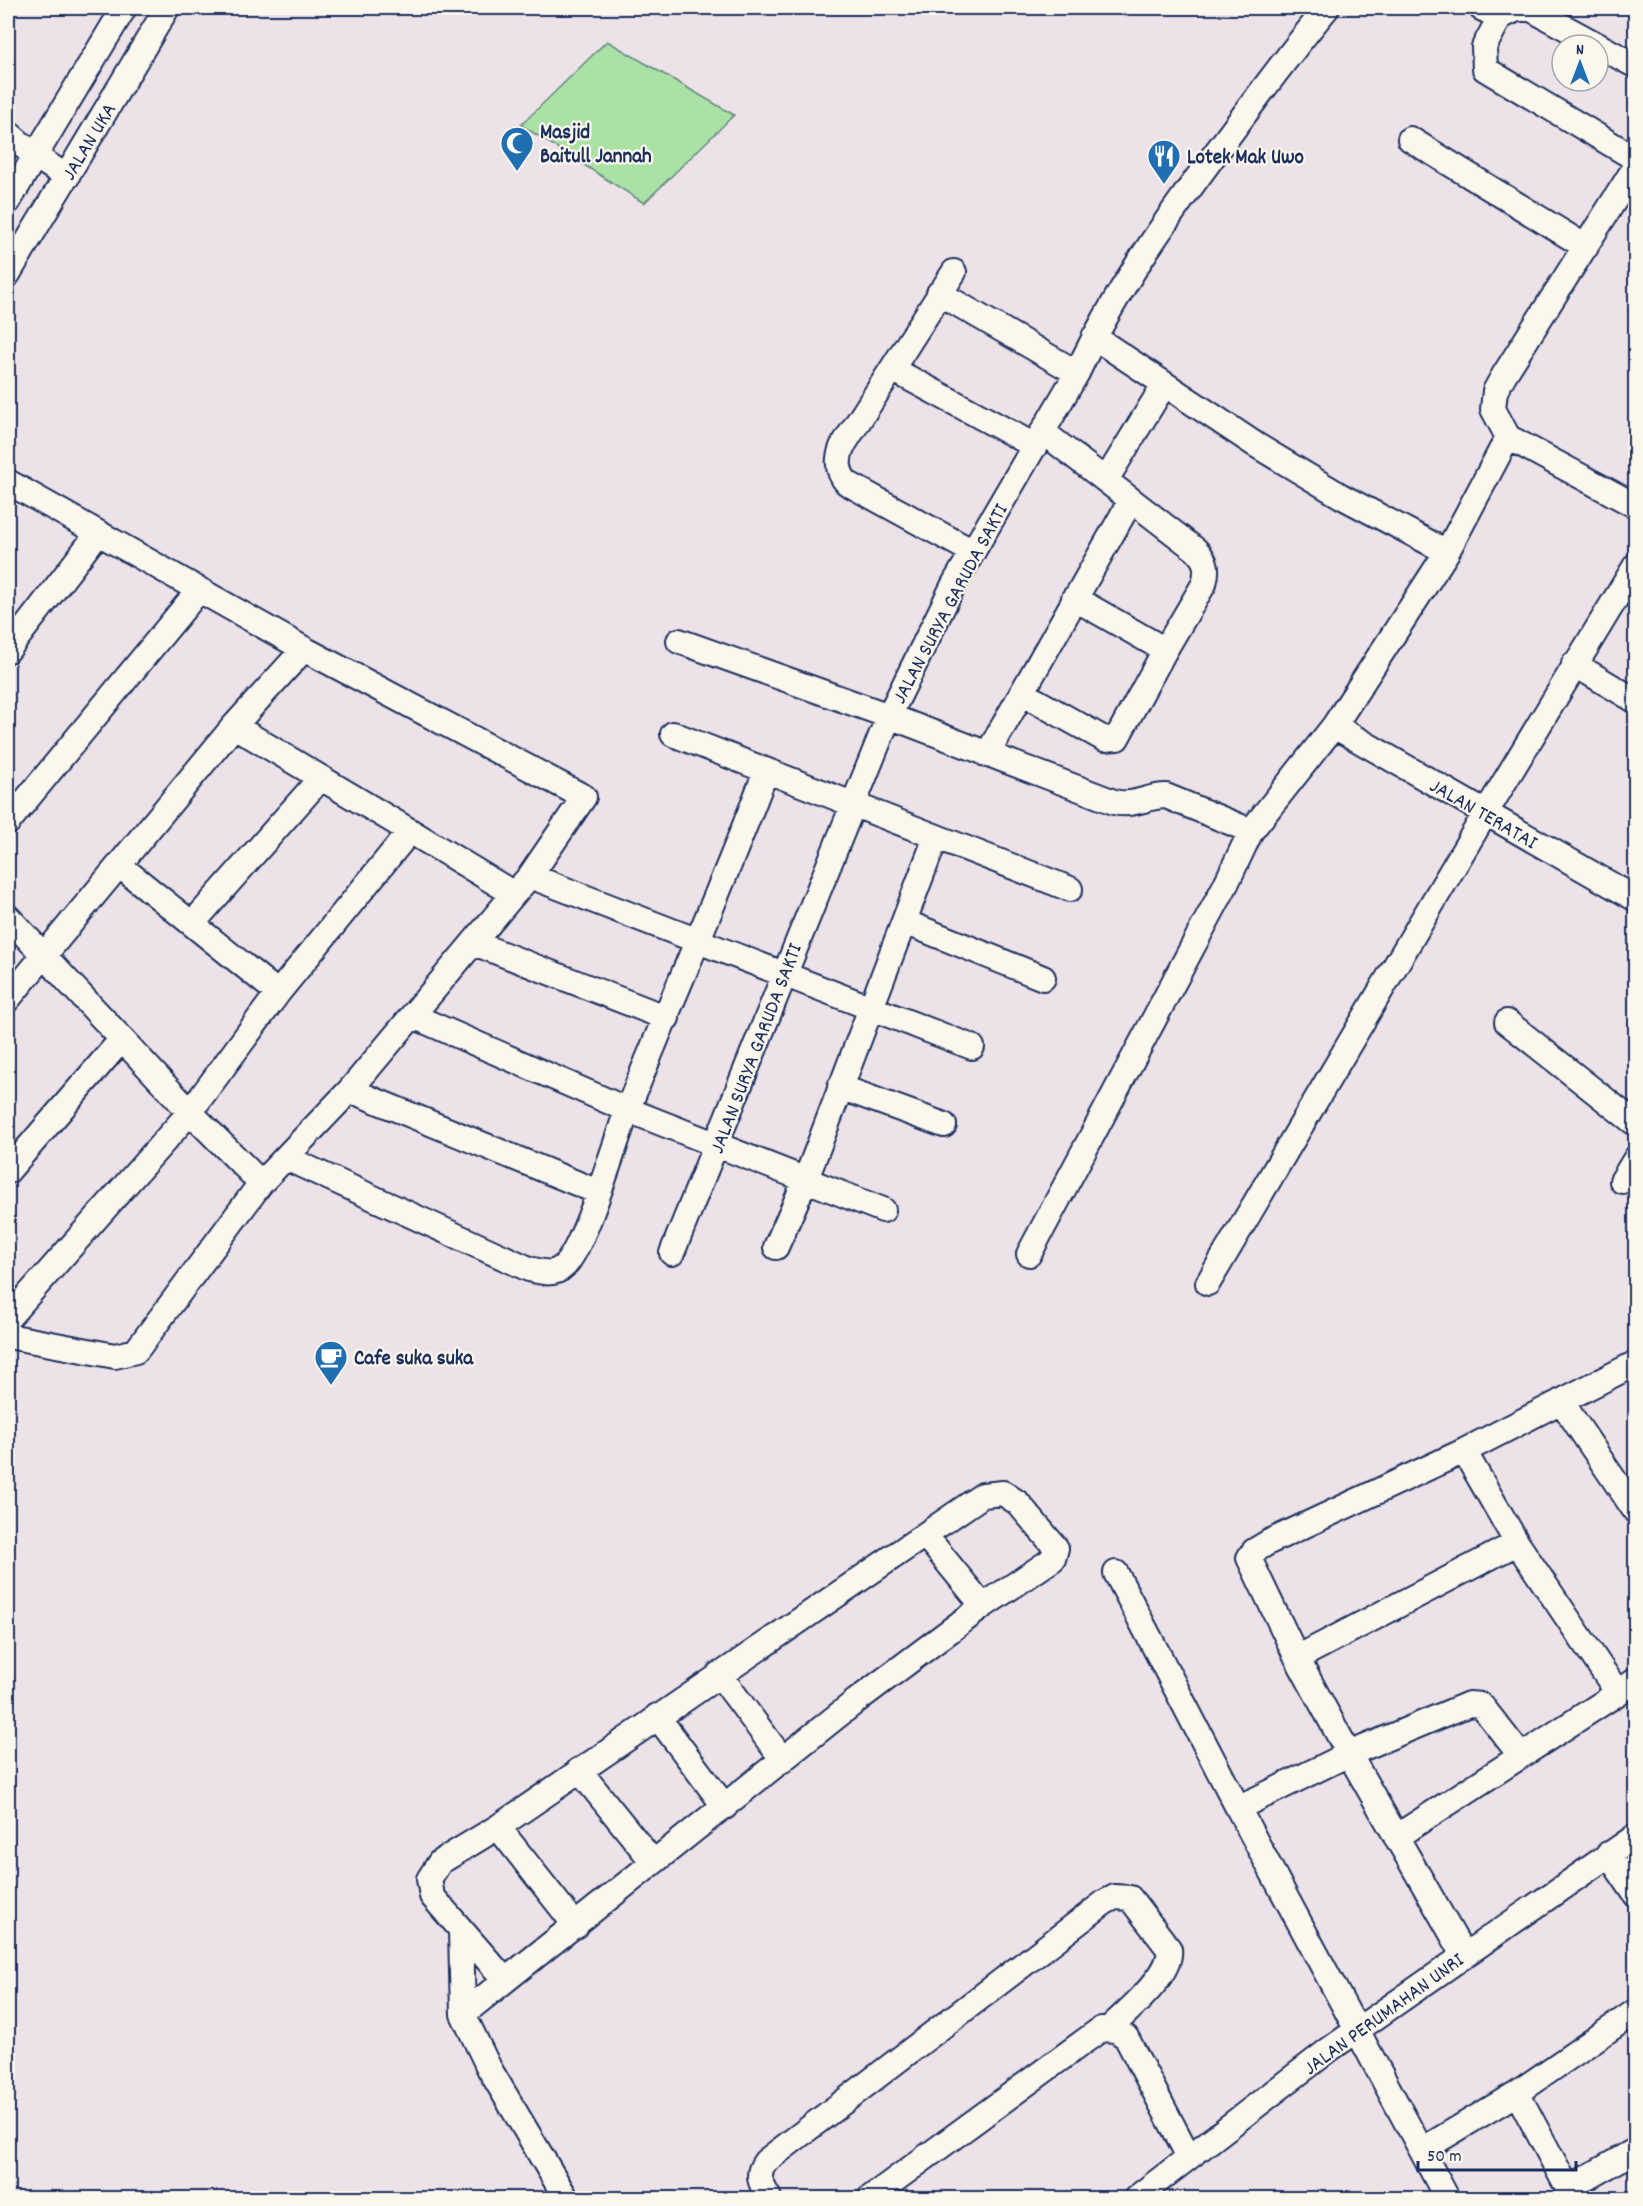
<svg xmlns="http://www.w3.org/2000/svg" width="1643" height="2206" font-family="Dekko,sans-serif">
	<rect width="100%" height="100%" fill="#ece2e8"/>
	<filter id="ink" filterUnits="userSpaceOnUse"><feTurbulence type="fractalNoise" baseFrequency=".0167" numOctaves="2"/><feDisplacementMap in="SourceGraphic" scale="12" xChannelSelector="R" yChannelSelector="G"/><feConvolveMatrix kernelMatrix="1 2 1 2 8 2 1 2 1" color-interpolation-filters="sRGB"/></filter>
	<g filter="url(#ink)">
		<!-- green -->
		<path fill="#aae2a6" stroke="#628882" stroke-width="1.5" d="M607,41l127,74 -90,88 -123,-78z"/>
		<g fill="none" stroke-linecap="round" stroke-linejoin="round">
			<defs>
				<path id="street" d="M1481,8l19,9 -16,30 1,22 151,90
					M1500,17l17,-8h14l105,57
					M8,133l27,23 -27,46
					M1410,139l176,108
					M1636,166l-132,209 -9,16 -2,18 15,28 128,69
					M67,177l-32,-21 89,-148
					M954,272l-112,175c-5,13 -5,25 5,36l126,69
					M8,274l159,-266
					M939,293l138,80
					M1094,337l162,108 85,51 106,56
					M892,369l143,77
					M1106,480l58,-95
					M8,482l296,167 280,148 -54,79 -16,18
					M1074,598l91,52
					M679,641l210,75 225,86c20,5 33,-6 52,-6l85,35
					M8,650l90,-117
					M1574,664l62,37
					M1022,693l82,46 13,-1 48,-88 39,-66c4,-15 3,-23 -8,-34l-153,-118
					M234,726l176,105
					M1334,726l302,173
					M673,734l397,155
					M987,755l144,-255
					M8,822l191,-232
					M120,866l158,127
					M530,876l442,171
					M8,917l182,195 71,71
					M905,922l138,56
					M192,924l128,-145
					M474,943l193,75
					M8,999l226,-273 70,-77
					M413,1016l215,94 255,100
					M1507,1022l129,102
					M840,1087l104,38
					M350,1090l248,102
					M286,1158l243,111c12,3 25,7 35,-3 20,-18 51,-123 63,-155 45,-114 96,-225 139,-340
					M8,1171l114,-132
					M1622,1181l14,-23
					M776,1247l30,-68 130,-342
					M672,1253l217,-537 65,-132 123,-211c38,-82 90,-155 144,-227 35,-47 69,-94 106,-138
					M1029,1254l196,-368 26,-55 83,-105 113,-174 61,-115
					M1208,1283l277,-469 151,-249
					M8,1318l182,-206 88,-119 132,-162 104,63 -164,196 -89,93 -125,168 -21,5 -107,-20
					M1561,1401l75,111
					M1464,1451l53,92 101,150 -97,63
					M925,1535l58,71
					M1116,1573l122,235
					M1297,1658l220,-115
					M719,1674l64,86
					M1618,1693l18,-13
					M657,1716l68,91
					M579,1770l74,92
					M498,1827l78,99
					M1396,1837l125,-81 -40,-51 -12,-1 -120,50 -111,54 209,390
					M1608,1854l28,41
					M461,1931l2,83
					M1464,1955l-115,-201 -52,-96 -48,-100 5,-7 15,-9 195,-91 172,-88
					M505,1980l-73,-84 -3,-17 11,-17 58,-35 485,-332 20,-2 15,10 38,45 -3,11 -70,47 -127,95 -393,313 26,54 77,130
					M1517,2093l56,105
					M1422,2150l95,-57 119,-82
					M1567,2189l69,-39
					M769,2198c-8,-14 -14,-23 -3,-37l339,-259 10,-5 15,1 39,51c4,25 -42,62 -59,79
					M870,2198l231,-169 15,1 10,7 63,120
					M1136,2198l194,-149 306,-213"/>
			</defs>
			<!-- street casing -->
			<use href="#street" stroke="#1b2f5e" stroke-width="28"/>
			<!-- street -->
			<use href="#street" stroke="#fbf7ec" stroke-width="24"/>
		</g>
	</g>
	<!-- icons -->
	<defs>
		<symbol id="mosque-pin" viewBox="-11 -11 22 30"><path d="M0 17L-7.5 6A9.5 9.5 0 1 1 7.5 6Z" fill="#1f6fb2" stroke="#fbf7ec"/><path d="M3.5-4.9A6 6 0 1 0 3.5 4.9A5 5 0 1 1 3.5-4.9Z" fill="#fff"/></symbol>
		<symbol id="restaurant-pin" viewBox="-11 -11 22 30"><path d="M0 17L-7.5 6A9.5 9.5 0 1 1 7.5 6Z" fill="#1f6fb2" stroke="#fbf7ec"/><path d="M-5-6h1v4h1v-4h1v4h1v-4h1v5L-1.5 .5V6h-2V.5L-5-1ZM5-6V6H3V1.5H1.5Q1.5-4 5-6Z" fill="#fff"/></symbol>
		<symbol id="cafe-pin" viewBox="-11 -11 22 30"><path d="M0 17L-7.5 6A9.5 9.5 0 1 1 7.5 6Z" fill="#1f6fb2" stroke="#fbf7ec"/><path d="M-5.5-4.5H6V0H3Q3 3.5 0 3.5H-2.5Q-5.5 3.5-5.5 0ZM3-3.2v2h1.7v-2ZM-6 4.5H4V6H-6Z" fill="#fff"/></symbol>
	</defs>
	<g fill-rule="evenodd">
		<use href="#mosque-pin" x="498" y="124" width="38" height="52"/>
		<use href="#restaurant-pin" x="1145" y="137" width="38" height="52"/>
		<use href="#cafe-pin" x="312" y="1338" width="38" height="52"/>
	</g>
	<g text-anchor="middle" stroke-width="4.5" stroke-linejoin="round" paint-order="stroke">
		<!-- poi labels -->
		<g font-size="21" font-weight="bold" fill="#1b2f5e" stroke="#fbf7ec" text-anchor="start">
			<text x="540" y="138">Masjid<tspan x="540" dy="24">Baitull Jannah</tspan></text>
			<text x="1187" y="163">Lotek Mak Uwo</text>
			<text x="354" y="1364">Cafe suka suka</text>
		</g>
		<!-- street labels -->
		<g font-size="21" fill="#1b2f5e" stroke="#fbf7ec">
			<text transform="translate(88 141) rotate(-59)" y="7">JALAN UKA</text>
			<text transform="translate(949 603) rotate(-62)" y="7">JALAN SURYA GARUDA SAKTI</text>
			<text transform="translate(1484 813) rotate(30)" y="7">JALAN TERATAI</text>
			<text transform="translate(755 1048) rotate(-69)" y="7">JALAN SURYA GARUDA SAKTI</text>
			<text transform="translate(1383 2013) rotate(-36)" y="7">JALAN PERUMAHAN UNRI</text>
		</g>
	</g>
	<!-- margin -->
	<rect width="1643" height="2206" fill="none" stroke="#fbf7ec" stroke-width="30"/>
	<rect x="15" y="15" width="1613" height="2176" fill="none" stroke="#1b2f5e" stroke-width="2" filter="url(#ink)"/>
	<!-- north arrow -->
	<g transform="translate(1580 63)"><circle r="28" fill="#fbf7ec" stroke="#a1a7b3" stroke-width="1.5"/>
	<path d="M0-4.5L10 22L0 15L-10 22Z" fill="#1f6fb2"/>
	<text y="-9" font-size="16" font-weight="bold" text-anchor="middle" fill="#1b2f5e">N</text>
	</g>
	<!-- scale -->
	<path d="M1418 2161v9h158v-9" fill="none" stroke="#1b2f5e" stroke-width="3"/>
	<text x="1427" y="2161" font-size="18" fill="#1b2f5e" stroke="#fbf7ec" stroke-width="4.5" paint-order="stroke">50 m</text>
</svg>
